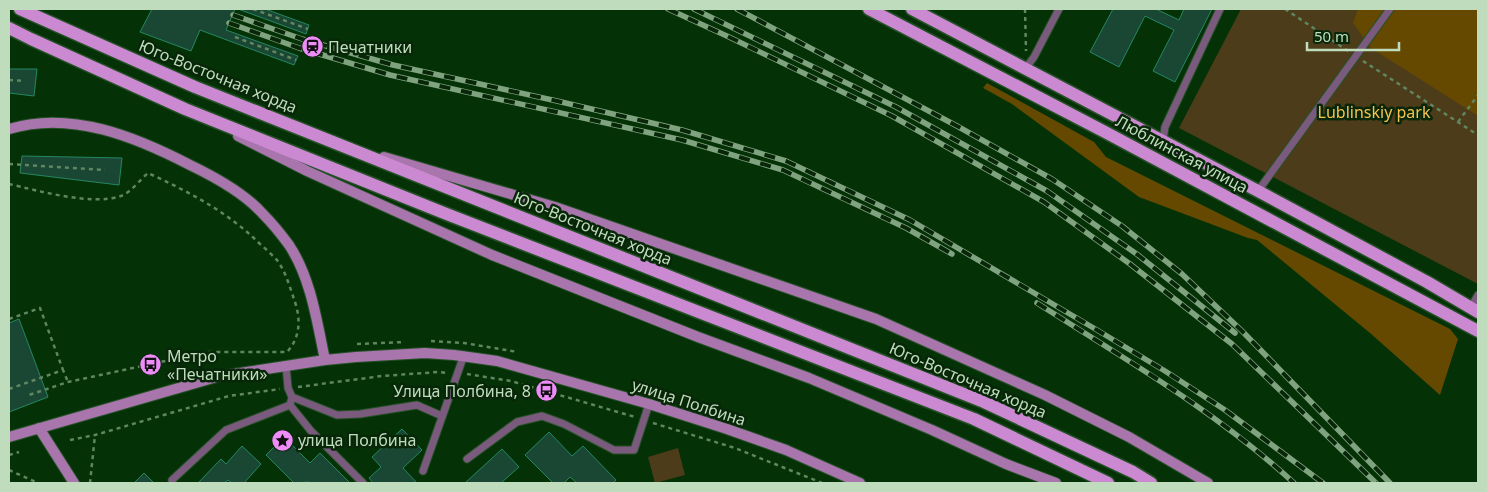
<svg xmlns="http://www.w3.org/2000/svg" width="1487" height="492" font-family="'Noto Sans',sans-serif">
	<rect width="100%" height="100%" fill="#043206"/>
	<!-- green -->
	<path fill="#4c3c1a" d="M1241,9h237v275l-299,-156z
		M678,448l7,27 -30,8 -7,-26z"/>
	<!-- forest -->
	<path fill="#654900" d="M1358,9h120v107l-107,-68 -18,-25z
		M987,83l107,59 12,15 344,172 8,10 -18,56 -70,-62 -113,-93 -9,-2 -109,-41 -127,-93 -29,-16z"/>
	<!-- building -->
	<path fill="#1a4734" stroke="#248762" d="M152,9h83l-9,21 72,26 -4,9 -94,-35 -9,21 -51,-19z
		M238,9h27l44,16 -3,9z
		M1113,9h43l23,11 5,-11h28l-37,73 -22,-11 21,-41 -29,-14 -26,51 -29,-15z
		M9,69h28l-3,27 -25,-3z
		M22,156l100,2 -3,27 -99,-12z
		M19,319l29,78 -39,15v-89z
		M402,429l20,21 -19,18 14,15h-44l-4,-5 12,-11 -9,-10z
		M549,432l23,24 11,-10 33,34 -3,3h-36l-7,-6 -6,6h-11l-28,-28z
		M284,437l26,26 10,-10 30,30h-40l-1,-1 -15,1 -28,-28z
		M242,446l19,18 -17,19h-12l-4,-3 -4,3h-26l23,-24 5,5z
		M502,449l17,18 -18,16h-36z
		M144,473l10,10h-20z"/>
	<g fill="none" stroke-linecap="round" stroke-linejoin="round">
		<defs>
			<path id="service" d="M1025,69l9,-12 25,-48
				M1163,140l2,-13 55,-118
				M1258,191l132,-182
				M1471,307l7,-12
				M286,366l2,22 4,9 -2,8 21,26 52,52
				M292,397l45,18 23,-1 57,-9 25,11
				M467,459l50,-37 25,-6 22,8 50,26h20l15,-46
				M423,471l41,-116
				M172,480l54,-50 64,-25"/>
			<path id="secondary" d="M9,129c62,-19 127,8 181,36 25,12 54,28 72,48 10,10 19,21 27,32 22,33 28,77 36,115
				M238,136l69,35 185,84 206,82 111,41 123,52 74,34 50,19
				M384,157l171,50 321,112 169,76 84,42 79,46
				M39,428l35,55
				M9,437l211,-61 105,-16 31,-3 69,-4 29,2 43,6 152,43 78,25 59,21 74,33"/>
			<path id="primary" d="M20,9l175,78 789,315 149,70 18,11
				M869,9l236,123 373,199
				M912,9l346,182 169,91 51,30
				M9,28l22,11 154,70 259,104 530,206 134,64"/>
		</defs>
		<!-- service casing -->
		<use href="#service" stroke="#265127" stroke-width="9"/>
		<!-- secondary casing -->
		<use href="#secondary" stroke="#265127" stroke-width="12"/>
		<!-- primary casing -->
		<use href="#primary" stroke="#265127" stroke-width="15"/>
		<!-- path -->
		<path stroke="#608660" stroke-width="2.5" stroke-dasharray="4 4" stroke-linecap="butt" d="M253,9l55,20
			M1025,9l1,42
			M1285,9l63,42
			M235,37l61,23
			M1363,61l115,74
			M9,80l16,1
			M1458,122l20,-27
			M9,164l96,6
			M9,184c30,7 83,22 112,12 9,-3 19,-16 27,-23 41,19 80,39 112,71 6,5 12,11 17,16 9,12 13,28 18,42 6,18 5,36 -8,50h-80l-139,30 -42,14
			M9,319l31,-11 23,62
			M431,341l33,2 54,9
			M357,344l48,-2
			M467,374l44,7 124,36
			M298,387l84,-11 56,-4 11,1
			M9,389l54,-19 5,12
			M653,423l82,25 87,35
			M70,440l25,-5 134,-39 51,-7
			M9,455l10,-3
			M9,470l29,13
			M90,483l5,-48"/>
		<!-- service -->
		<use href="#service" stroke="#7a5a7d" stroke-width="7"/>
		<!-- secondary -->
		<use href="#secondary" stroke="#a875ad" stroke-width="10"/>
		<!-- primary -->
		<use href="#primary" stroke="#cb89d2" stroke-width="12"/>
		<defs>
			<path id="rail" d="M668,9l61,28 163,79 152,86 86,62 102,80 144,139
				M694,9l202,98 151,84 91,64 97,78
				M737,9l220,117 95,53 70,47 60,48 60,57 148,152
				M233,15l69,24 91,26 164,36 125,29 104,31 124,59 187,110 68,41 60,39 98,73
				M229,23l70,25 91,27 292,65 101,30 123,58 46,26
				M1037,303c88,56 180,109 257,180"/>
		</defs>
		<!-- rail casing -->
		<use href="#rail" stroke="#80a37f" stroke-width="5.5"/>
		<!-- rail -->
		<use href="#rail" stroke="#082608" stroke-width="4" stroke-dasharray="11" stroke-linecap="butt"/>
	</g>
	<!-- icons -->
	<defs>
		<symbol id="station-disc" viewBox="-11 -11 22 22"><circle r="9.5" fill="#ee8cf8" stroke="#082608"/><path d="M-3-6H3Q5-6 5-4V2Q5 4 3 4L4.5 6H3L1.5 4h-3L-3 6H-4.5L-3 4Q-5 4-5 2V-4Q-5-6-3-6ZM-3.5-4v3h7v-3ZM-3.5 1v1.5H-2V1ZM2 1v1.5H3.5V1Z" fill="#111"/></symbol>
		<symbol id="bus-disc" viewBox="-11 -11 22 22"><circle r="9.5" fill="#ee8cf8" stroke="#082608"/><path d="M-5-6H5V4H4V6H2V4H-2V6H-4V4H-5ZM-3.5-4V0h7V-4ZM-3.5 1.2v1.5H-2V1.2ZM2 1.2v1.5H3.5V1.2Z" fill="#111"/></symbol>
		<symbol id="sight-disc" viewBox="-11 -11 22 22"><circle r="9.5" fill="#ee8cf8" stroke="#082608"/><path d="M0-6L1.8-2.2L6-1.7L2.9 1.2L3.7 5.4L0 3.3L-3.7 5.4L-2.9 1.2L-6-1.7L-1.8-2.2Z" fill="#111"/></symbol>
	</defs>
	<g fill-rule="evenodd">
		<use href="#station-disc" x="300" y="34" width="25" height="25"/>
		<use href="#bus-disc" x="138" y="352" width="25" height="25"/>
		<use href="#bus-disc" x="534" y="378" width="25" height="25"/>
		<use href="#sight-disc" x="270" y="428" width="25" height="25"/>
	</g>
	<g text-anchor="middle" stroke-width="5" stroke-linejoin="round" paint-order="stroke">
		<!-- poi labels -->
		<g font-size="16" fill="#bfddbd" stroke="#082608" text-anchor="start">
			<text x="328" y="53">Печатники</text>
			<text x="167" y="362">Метро<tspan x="167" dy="18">«Печатники»</tspan></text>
			<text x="531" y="397" text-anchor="end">Улица Полбина, 8</text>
			<text x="298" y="446">улица Полбина</text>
		</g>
		<!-- street labels -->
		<g font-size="16" fill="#bfddbd" stroke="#082608">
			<text transform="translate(218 76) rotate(22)" y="6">Юго-Восточная хорда</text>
			<text transform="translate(1182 154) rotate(28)" y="6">Люблинская улица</text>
			<text transform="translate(593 228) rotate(22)" y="6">Юго-Восточная хорда</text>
			<text transform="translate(968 380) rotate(23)" y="6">Юго-Восточная хорда</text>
			<text transform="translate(689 402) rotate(18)" y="6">улица Полбина</text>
		</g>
		<!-- park labels -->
		<g font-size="16" fill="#f7c250" stroke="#082608">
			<text x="1374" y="118">Lublinskiy park</text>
		</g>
	</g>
	<!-- border -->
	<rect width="1487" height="492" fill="none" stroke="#bfddbd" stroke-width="20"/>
	<!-- scale -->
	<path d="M1307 42v8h92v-8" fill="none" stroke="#bfddbd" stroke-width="2.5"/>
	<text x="1314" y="42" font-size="15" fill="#bfddbd" stroke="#082608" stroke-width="4" paint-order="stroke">50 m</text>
</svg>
